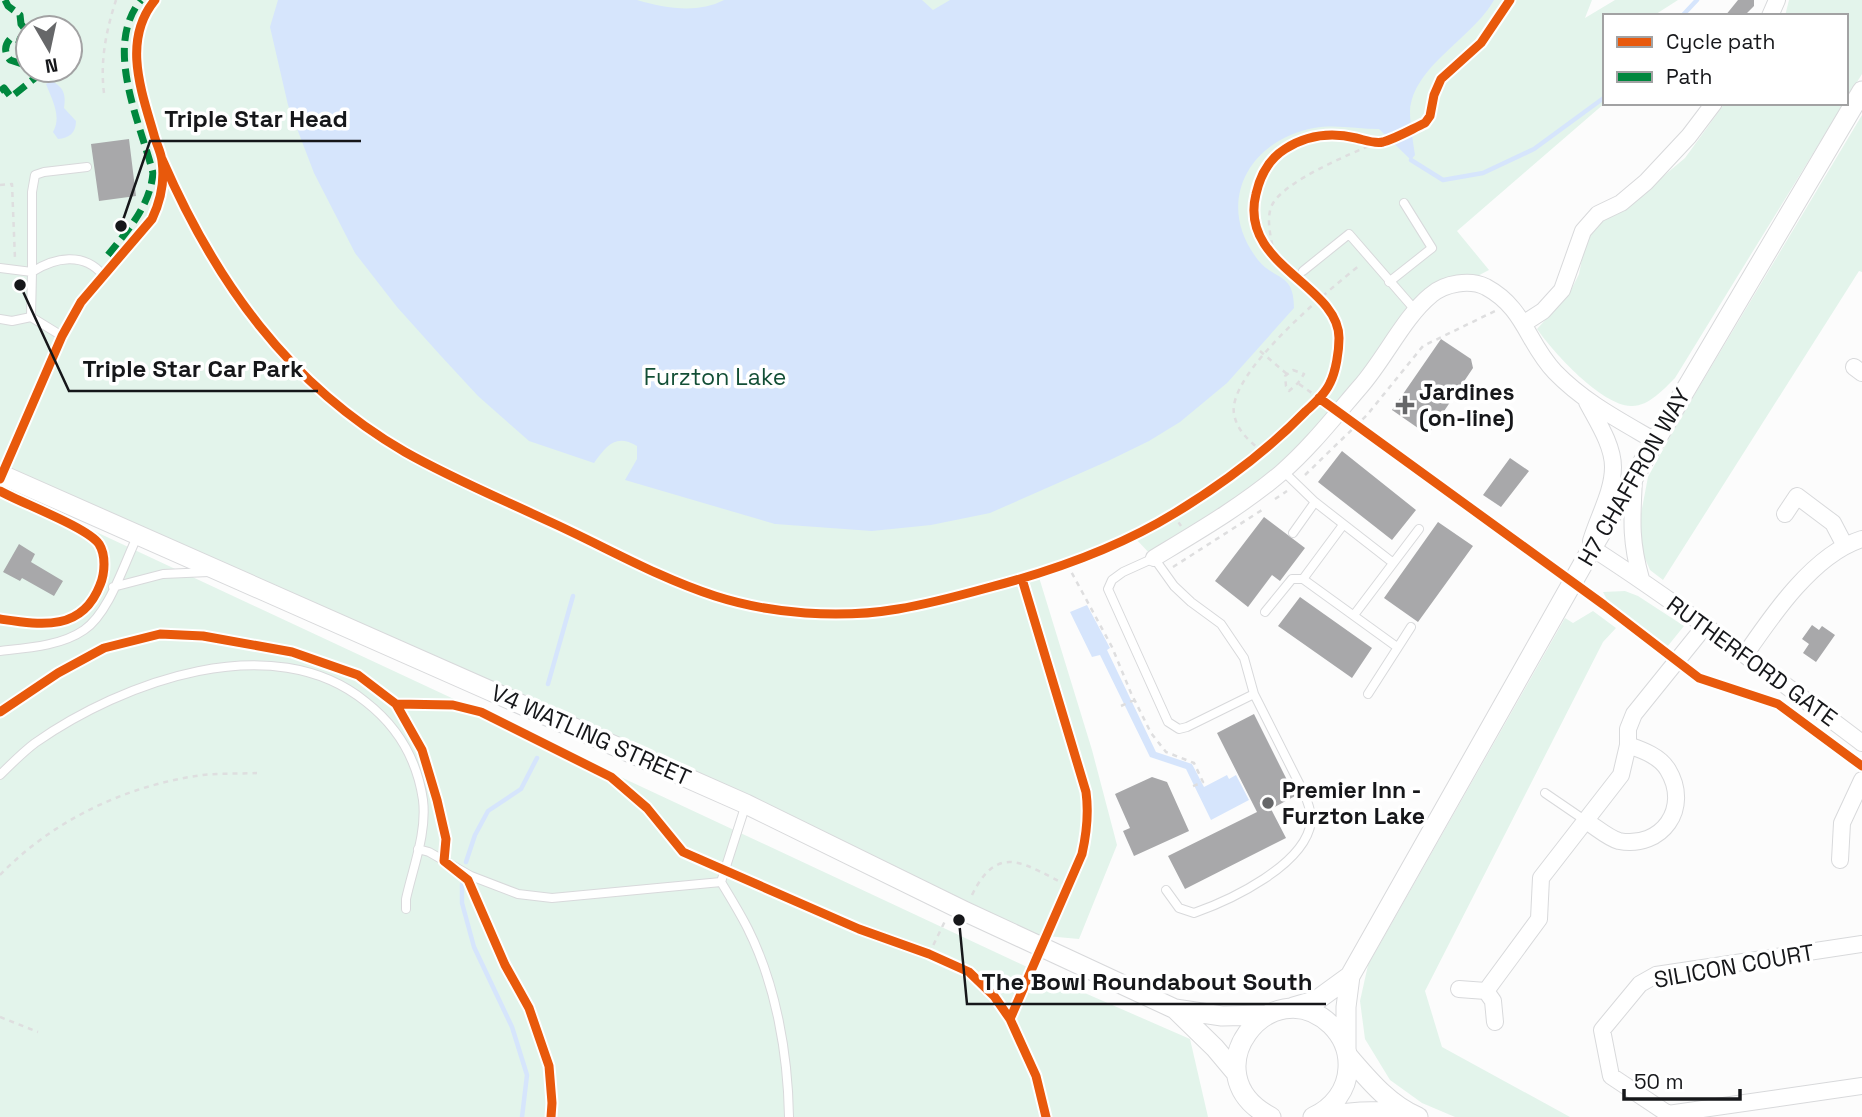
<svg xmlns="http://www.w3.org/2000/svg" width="1862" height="1117" font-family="'Space Grotesk',sans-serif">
	<rect width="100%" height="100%" fill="#fcfcfc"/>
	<!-- green -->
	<path fill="#e3f4eb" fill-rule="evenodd" d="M0,0h1592l-7,18 30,-18h63l-25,16h-48v87l-148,128 32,39 -25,13 -15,2 -166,186 -129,87 -21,-22 -66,28 -29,10 54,176 25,95 -38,94 -67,-6 -1012,-457zM28,28h42v42h-42z
		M1789,0h73v74l-16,26v-84h-61z
		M1725,103h119l-169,275c-11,11 -27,29 -44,28 -30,-1 -77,-53 -94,-77l32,-35 10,-20 7,-35 15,-17 34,-22 50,-42z
		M1862,115v157l-3,-1 -196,309 -13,-10 -7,-16 -4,-30 9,-47 26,-48z
		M0,487l1055,493 135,59 18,78h-1208z
		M1625,591l13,5 46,30 -17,21 -60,-47 -4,-8z
		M1593,611l23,17 -13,14 -178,349 17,56 128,70h-115l-33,-14 -32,-23 -25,-41 -5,-38 8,-36 197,-347 8,5z"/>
	<!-- water -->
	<path fill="#d6e5fc" d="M278,0h359c28,8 60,14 87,0h198l11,10 17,-10h544c-21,38 -81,66 -84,111 0,14 3,30 5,44l-4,5 -32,-31c-22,0 -43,-5 -65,-1 -66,12 -100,76 -56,132 17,21 36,12 36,48l-67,75 -47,39 -31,19 -41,20 -118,52 -59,12 -59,6 -97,-7 -150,-44 12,-21v-13c-21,-13 -31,0 -43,17l-65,-22 -51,-45 -37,-40 -44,-49 -42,-54 -41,-80 -26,-68 -18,-78z
		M52,81c12,7 14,13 12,27l12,13c0,12 -7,17 -18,18l-5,-7c9,-16 -1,-32 -7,-48z
		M1087,605l23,43 -3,2 49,102 36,12 12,23 23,-12 2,4 7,-4 13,25 -38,20 -25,-51 -36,-12 -50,-102 -8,2 -22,-45z"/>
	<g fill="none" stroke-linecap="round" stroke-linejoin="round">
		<!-- stream -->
		<path stroke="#d6e5fc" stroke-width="4.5" d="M1682,16l15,-16
			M1411,160l32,20 40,-7 51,-24 71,-52
			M548,684l25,-88
			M466,862l9,-27 13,-24 33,-22 16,-31
			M462,884v19l12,44 38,80 15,48 -5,42"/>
	</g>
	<!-- building -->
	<path fill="#a8a8aa" d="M1738,0h16v6l-10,10h-19z
		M129,139l7,57 -37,5 -8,-57z
		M1441,339l30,20 2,9 -45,67 -36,-25z
		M1342,451l74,59 -24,30 -74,-58z
		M1510,458l19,13 -28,36 -18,-12z
		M1264,517l41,31 -25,33 -8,-6 -24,32 -33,-26z
		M1438,522l35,24 -55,76 -34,-24z
		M19,544l16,10 -4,8 32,19 -9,15 -32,-18 -2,3 -17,-9z
		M1300,597l72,51 -20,30 -74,-52z
		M1812,625l7,5 3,-4 13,9 -19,27 -13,-9 6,-9 -7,-5z
		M1254,714l41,82 -24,13 15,29 -101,51 -17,-33 89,-44 -40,-79z
		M1152,777l15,5 22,49 -55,25 -11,-25 7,-3 -15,-34z"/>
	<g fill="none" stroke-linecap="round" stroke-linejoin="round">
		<defs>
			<path id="service" d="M87,167l-43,5 -9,3 -3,17v80c23,-15 52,-20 71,3
				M0,268l32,4 -1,45 -19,4 -12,-2
				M1303,271l46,-37 67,77
				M1389,282l43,-34 -28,-45
				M31,317l31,19
				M1283,471l32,31 77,60
				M1343,525l-40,54 94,68
				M1293,533l22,-31
				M113,587l50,-13 46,-2
				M1265,612l27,-33h11
				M1354,615l65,-86
				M0,651c27,-3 61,-5 84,-21 25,-17 40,-66 53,-93
				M1368,694l43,-67
				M0,775c11,-11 23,-23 35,-32 87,-61 238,-117 331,-41 32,25 51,57 57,98 4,33 -10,67 -17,99v10
				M1545,793l41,28
				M418,849l11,3 42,24 47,18 34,4 169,-16 25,-78
				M721,882c9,15 19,31 27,47 28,56 40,125 41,188
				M1166,890l13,18 15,5c37,-13 111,-48 117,-91 1,-10 -3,-18 -6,-27l-51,-101 -10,-36 -23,-34 -30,-22 -17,-16 -20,-28 -31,14 -11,8 -4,9 60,133 11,7 8,-2 67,-33"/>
			<path id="minor" d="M1770,16l7,-16
				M1523,324l20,-13 19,-21 21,-59 15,-17 23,-11 25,-21 43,-46 25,-33
				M1854,367l8,6
				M1587,402c10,19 26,43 26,65 0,25 -15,50 -22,74
				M1634,479c-2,40 -4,61 7,100
				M1785,514l12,-18 36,27 11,21
				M1592,548c93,60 181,128 270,195
				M1154,558c43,-26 88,-52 127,-85 29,-25 54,-57 79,-86 24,-27 44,-70 71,-92 14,-12 39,-16 55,-8 39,21 41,56 69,85 29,30 64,48 100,69
				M1745,655c28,-41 69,-101 117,-116
				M1586,821c10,6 22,17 33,20 43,8 72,-33 49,-71 -8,-14 -26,-20 -40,-25
				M1840,860l2,-37 20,-43
				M1862,944l-206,31 -16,9 -38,46 9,46 57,38 194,-28
				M1459,989l27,2 53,-72 2,-41 80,-103 7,-30v-16l6,-15 71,-88
				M1486,991l7,10 2,21"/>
			<path id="tertiary" d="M0,474l746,330 218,107 211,98 47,7 43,-1
				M1293,1007l24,-7 33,-24
				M1175,1009l40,39 21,25
				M1346,1049v-42l4,-31 242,-428 270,-457
				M1348,1056c20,23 41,49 70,61
				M1317,1116l44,-4 42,-1
				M1271,1117c-83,-43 0,-150 60,-92 11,11 18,26 17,43 -1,22 -15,40 -35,49"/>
		</defs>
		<!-- service casing -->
		<use href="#service" stroke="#d8d9db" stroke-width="10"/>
		<!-- minor casing -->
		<use href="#minor" stroke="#d8d9db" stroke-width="18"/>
		<!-- tertiary casing -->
		<use href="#tertiary" stroke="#d8d9db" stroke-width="21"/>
		<!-- path -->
		<path stroke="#dededf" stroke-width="2.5" stroke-dasharray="5 5" stroke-linecap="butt" d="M104,93c-4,-32 2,-62 12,-93
			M0,185l12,-1 3,75
			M1274,255c-2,-15 -9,-35 -2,-50 12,-24 78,-51 104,-62
			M1260,351l27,23
			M1293,370l11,4 -6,9 -9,8 -3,-5 -1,-10z
			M1299,384l20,14
			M1263,452c-13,-10 -26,-21 -29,-38 -7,-41 96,-125 126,-149
			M1305,475l62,-60 56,-69 72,-35
			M1275,499l12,-8
			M1173,514l8,12
			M1067,564l45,83 19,46 20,40 15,19 28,11 9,19 -12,5
			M1173,567l89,-57
			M1121,706l13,-6
			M0,875c53,-55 127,-90 203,-100 18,-2 36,-1 54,-2
			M972,895c27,-55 54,-29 97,-9
			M929,954l17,-35
			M0,1017l38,15"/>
		<!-- service -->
		<use href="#service" stroke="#fff" stroke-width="8"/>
		<!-- minor -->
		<use href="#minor" stroke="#fff" stroke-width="16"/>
		<!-- tertiary -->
		<use href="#tertiary" stroke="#fff" stroke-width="19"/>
		<!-- quiet -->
		<path stroke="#00873e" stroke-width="7" stroke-dasharray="14 7" stroke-linecap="butt" d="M5,0l3,6 12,9 1,9 7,9
			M28,47l-10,-7 -7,-2c-7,7 -7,14 -1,22l18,6
			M0,91l4,-3 7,9 24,-19 -1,-8
			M108,255c20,-25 42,-49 45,-82 -13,-51 -50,-127 -12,-173"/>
		<defs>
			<path id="cycleway" d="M162,159c53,122 126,225 243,293 46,26 94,46 141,68 56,25 110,57 169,76 56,18 124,23 183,13 30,-5 60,-13 89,-21 66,-17 131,-40 188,-75 48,-29 92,-62 131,-102 9,-8 19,-17 24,-28 6,-12 9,-32 9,-45 0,-53 -101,-73 -83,-144 4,-18 13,-35 29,-45 22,-14 46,-17 71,-11 9,2 18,6 27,4 14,-4 29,-13 42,-19l5,-7 4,-21 7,-16 40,-36 29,-43
				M1319,398l285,207 95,73 79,26 84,62
				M0,479l62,-143 19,-34 71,-83c9,-19 13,-37 10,-58 -1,-9 -6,-18 -8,-26 -13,-45 -32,-95 1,-135
				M0,491c21,12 87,36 99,53 7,11 6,29 1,41 -18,47 -59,40 -100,34
				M396,704l57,1 28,7 130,65 36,31 36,44 176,77 70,25 40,18 25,24 16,23 26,57 10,41
				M0,712l58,-39 46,-25 56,-14 43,2 89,16 66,23 38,29 26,46 15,50 9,39 -2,22 24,19 37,85 24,43 20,58 3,37 -1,14
				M1010,1019l72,-165c5,-22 7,-40 4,-62l-64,-213"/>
		</defs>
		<!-- cycleway casing -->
		<use href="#cycleway" stroke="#fff" stroke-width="13"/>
		<!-- cycleway -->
		<use href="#cycleway" stroke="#e8590c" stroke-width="9"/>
	</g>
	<!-- markers -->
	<g fill="#666769" stroke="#fff" stroke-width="2.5">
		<path d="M1401.5 394.5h7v7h7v7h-7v7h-7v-7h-7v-7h7z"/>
		<circle cx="1268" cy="803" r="7"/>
	</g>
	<g text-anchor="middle" stroke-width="7" stroke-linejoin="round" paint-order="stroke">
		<!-- park labels -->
		<g font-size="23" fill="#134f36" stroke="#fff">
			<text x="715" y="385">Furzton Lake</text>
		</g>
		<!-- poi labels -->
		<g font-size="23" font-weight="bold" fill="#16171a" stroke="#fff" text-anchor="start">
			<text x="1419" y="400">Jardines<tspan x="1419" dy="26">(on-line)</tspan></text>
			<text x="1282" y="798">Premier Inn -<tspan x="1282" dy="26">Furzton Lake</tspan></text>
		</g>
		<!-- street labels -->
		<g font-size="23" fill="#16171a" stroke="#fff">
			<text transform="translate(1634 477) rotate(-60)" y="8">H7 CHAFFRON WAY</text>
			<text transform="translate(1752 661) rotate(36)" y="8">RUTHERFORD GATE</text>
			<text transform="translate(591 735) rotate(24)" y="8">V4 WATLING STREET</text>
			<text transform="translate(1734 966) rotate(-10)" y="8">SILICON COURT</text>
		</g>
	</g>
	<!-- callouts -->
	<path fill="none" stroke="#16171a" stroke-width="2.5" d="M121 226L150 141H361M20 285L69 391H318M959 920L967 1004H1326"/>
	<g fill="#16171a" stroke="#fff" stroke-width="2.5">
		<circle cx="121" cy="226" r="7"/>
		<circle cx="20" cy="285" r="7"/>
		<circle cx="959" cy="920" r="7"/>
	</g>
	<g font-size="24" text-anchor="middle" font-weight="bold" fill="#16171a" stroke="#fff" stroke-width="7" stroke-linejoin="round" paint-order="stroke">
		<text x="256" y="127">Triple Star Head</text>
		<text x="193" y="377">Triple Star Car Park</text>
		<text x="1147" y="990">The Bowl Roundabout South</text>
	</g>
	<!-- legend -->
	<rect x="1603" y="14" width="245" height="91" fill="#ffffff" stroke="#a2a2a3" stroke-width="2"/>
	<rect x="1617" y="37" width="35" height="10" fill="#e8590c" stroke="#a2a2a3" stroke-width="2"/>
	<text x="1666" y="49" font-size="21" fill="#16171a">Cycle path</text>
	<rect x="1617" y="72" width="35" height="10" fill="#00873e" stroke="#a2a2a3" stroke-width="2"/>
	<text x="1666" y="84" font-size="21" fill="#16171a">Path</text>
	<!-- north arrow -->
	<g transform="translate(49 49) rotate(171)"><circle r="33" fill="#ffffff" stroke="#a2a2a3" stroke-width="2"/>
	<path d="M0-5L12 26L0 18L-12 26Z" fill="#666769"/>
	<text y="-10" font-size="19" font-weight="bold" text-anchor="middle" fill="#16171a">N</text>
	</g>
	<!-- scale -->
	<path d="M1624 1089v10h116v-10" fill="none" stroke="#16171a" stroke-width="3.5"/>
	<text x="1634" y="1089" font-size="21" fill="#16171a" stroke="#ffffff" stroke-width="5" paint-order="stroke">50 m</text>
</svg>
